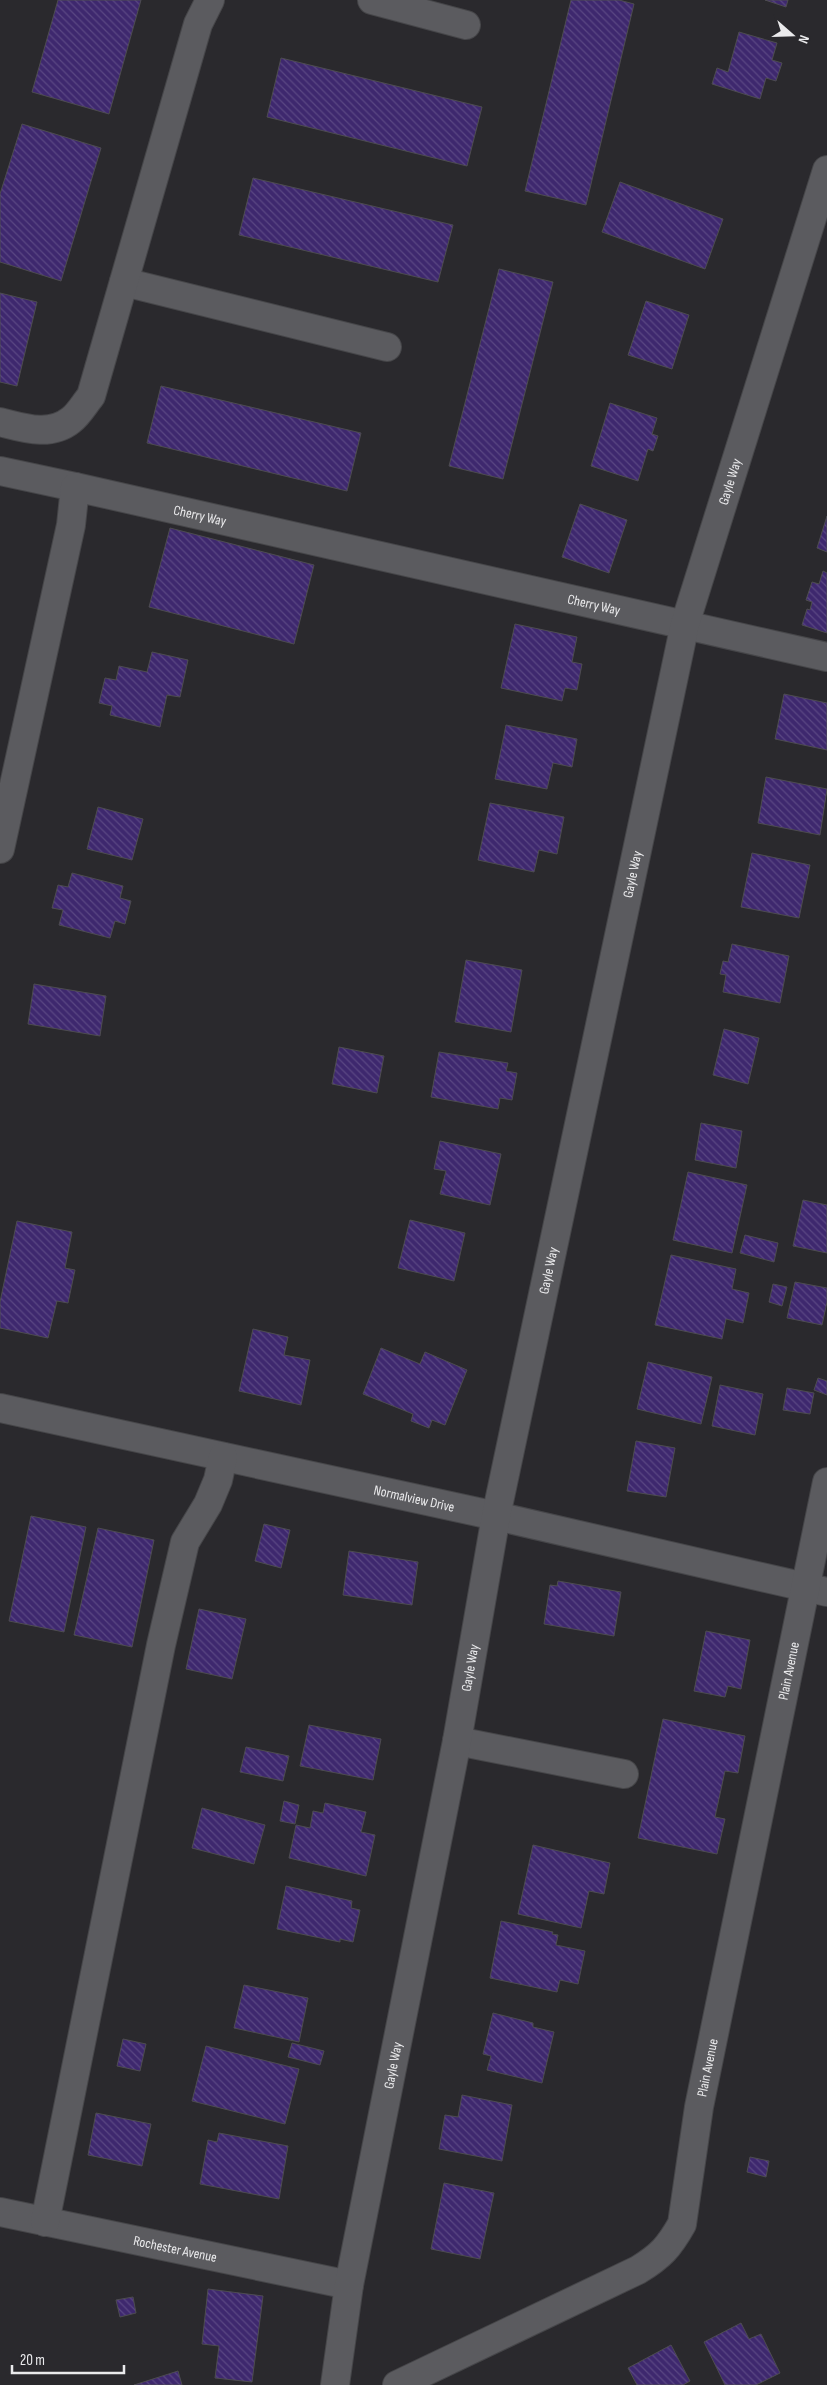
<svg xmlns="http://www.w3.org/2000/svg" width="827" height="2385" font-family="'Sofia Sans Condensed',sans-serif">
	<defs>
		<pattern id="building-back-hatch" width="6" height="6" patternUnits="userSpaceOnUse" patternTransform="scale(1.25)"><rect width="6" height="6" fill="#3e286e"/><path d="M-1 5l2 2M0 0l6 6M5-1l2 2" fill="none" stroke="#5a4783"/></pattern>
	</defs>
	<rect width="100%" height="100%" fill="#2a292d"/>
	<!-- building -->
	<path fill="url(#building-back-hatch)" stroke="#4d4c50" d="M58,0h83l-32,114 -77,-22z
		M571,0h48l15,4 -48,201 -61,-14z
		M765,0h23l-2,7z
		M739,32l38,11 -5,17 10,3 -6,18 -10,-3 -6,21 -48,-15 5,-16 11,4z
		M281,58l201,49 -15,59 -200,-49z
		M22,124l79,24 -40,133 -61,-19v-68z
		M253,178l200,47 -15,57 -199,-47z
		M620,182l103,37 -18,50 -103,-37z
		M499,269l54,13 -50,197 -54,-13z
		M0,293l37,9 -20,84 -17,-4z
		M646,301l43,14 -17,54 -44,-14z
		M161,386l200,47 -14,58 -200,-48z
		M610,403l47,15 -5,16 6,2 -5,15 -5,-2 -10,32 -47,-15z
		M580,504l47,16 -18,53 -47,-16z
		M827,516v36l-10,-4z
		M170,528l144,37 -20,79 -145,-37z
		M823,571l4,2v60l-25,-8 5,-16 3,1 2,-8 -6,-2 6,-18 7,2z
		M515,624l62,13 -5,25 10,2 -5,26 -12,-2 -3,13 -61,-13z
		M152,652l36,8 -8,37 -13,-2 -7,32 -50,-12 2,-9 -13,-3 6,-25 11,2 3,-14 28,6z
		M784,694l43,9v47l-52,-11z
		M506,725l71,14 -5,28 -19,-4 -6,26 -52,-10z
		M766,777l61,12 -7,46 -62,-12z
		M490,803l74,14 -7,37 -18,-4 -5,22 -56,-12z
		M98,807l45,12 -11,41 -45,-11z
		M752,853l58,12 -11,53 -58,-11z
		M72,873l51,13 -3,12 11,3 -6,23 -10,-3 -5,17 -51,-13 4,-15 -11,-2 6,-23 10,2z
		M732,944l57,12 -9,47 -57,-11 3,-17 -6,-1 3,-13 5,1z
		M466,960l56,10 -11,62 -56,-10z
		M34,984l72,12 -6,40 -72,-12z
		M724,1029l35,9 -11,46 -35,-9z
		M339,1047l45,9 -7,37 -45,-9z
		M439,1052l69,11 -2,8 11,2 -5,27 -12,-2 -2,11 -67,-12z
		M701,1123l41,8 -6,37 -41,-8z
		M440,1141l61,13 -11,51 -50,-11 6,-23 -12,-2z
		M688,1172l59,13 -15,68 -59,-13z
		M803,1200l24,5v48l-34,-7z
		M410,1220l55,13 -11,48 -56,-13z
		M17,1221l55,11 -7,36 10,2 -7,33 -11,-2 -9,37 -48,-10v-26z
		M745,1235l33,8 -4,19 -34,-9z
		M671,1255l65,14 -4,20 17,4 -6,30 -17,-4 -4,20 -67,-14z
		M795,1282l32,6v14l-5,23 -35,-7z
		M773,1284l14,3 -5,19 -13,-4z
		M253,1329l35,8 -4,18 26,5 -9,45 -62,-14z
		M381,1348l39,16 5,-12 42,18 -22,55 -13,-5 -3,8 -18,-7 2,-7 -50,-20z
		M648,1362l64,15 -11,47 -64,-15z
		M818,1378l9,3v14l-13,-5z
		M720,1385l43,9 -8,41 -43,-9z
		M787,1388l27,5 -4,21 -27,-4z
		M636,1441l39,7 -9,49 -39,-6z
		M31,1516l55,11 -22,105 -55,-11z
		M264,1524l26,6 -9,38 -26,-7z
		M98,1528l56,12 -22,107 -58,-12z
		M349,1551l69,11 -6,43 -69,-10z
		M558,1581l63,11 -7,44 -70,-12 6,-39 7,1z
		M199,1609l47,10 -14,60 -46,-10z
		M706,1631l44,9 -9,49 -13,-3 -3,11 -31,-6z
		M663,1719l82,17 -7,37 -13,-2 -10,46 10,2 -8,35 -79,-16z
		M309,1725l72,14 -8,41 -73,-14z
		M246,1747l43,9 -6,25 -43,-9z
		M284,1801l15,4 -4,19 -15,-3z
		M325,1803l41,9 -5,20 14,3 -9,41 -77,-18 7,-33 14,3 3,-17 10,2z
		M202,1808l63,17 -11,39 -62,-16z
		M533,1845l77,18 -6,31 -15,-3 -8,37 -63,-14z
		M286,1886l66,15 -1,7 9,2 -7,32 -13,-3v3l-63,-13z
		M501,1921l52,11 -1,2 6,1 -2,10 29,6 -7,33 -18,-4 -3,12 -67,-14z
		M244,1985l64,13 -9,44 -65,-14z
		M493,2013l40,10v4l21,5 -12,51 -55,-13 4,-14 -8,-2z
		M123,2039l23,5 -6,27 -23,-5z
		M292,2043l32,8 -4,14 -32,-8z
		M206,2046l93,23 -14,55 -93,-23z
		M462,2095l50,10 -10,56 -63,-12 6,-34 13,2z
		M96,2113l55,11 -9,42 -54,-11z
		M219,2133l69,13 -9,53 -79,-15 8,-44 9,2z
		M750,2157l19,4 -3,16 -19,-5z
		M444,2183l50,10 -14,66 -49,-10z
		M208,2289l55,7 -11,86 -37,-4 4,-32 -17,-2z
		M133,2297l3,16 -16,4 -4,-17z
		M741,2323l8,16 12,-5 19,39 -24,12h-31l-21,-43z
		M671,2345l19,36 -7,4h-46l-9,-17z
		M178,2371l4,14h-48z"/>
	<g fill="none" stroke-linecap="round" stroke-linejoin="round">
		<defs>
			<g id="minor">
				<path d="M372,0l94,25"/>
				<path d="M124,282l263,65"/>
				<path d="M0,422c24,6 50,15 71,-2 8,-6 14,-17 20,-24l107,-372 12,-24"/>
				<path d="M0,471l75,16"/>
				<path id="s1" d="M0,849l71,-324 4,-38 752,170"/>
				<path id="s2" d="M0,1408l496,108 331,76"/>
				<path d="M457,1741l167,33"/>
				<path id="s3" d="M0,2212l349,73"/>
				<path d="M45,2222l116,-577 24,-103 23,-38 10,-24 5,-23"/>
				<path id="s4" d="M335,2385l14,-100 108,-544 39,-225 189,-892 142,-454"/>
				<path id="s5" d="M397,2385l241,-115c23,-14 31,-23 44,-46l17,-117 128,-625"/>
			</g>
		</defs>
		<!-- minor casing -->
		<use href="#minor" stroke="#464649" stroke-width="30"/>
		<!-- minor -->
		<use href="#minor" stroke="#5b5b5f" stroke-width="28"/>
	</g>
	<g text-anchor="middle" stroke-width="4.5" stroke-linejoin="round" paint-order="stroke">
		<!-- street labels -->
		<g font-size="14" fill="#eaeaec" stroke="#2a292d">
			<text dy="5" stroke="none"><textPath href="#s4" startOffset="1945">Gayle Way</textPath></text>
			<text dy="5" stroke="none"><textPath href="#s1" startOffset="498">Cherry Way</textPath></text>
			<text dy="5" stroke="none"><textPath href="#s1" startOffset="902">Cherry Way</textPath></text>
			<text dy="5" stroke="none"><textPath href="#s4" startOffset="1540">Gayle Way</textPath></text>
			<text dy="5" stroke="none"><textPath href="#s4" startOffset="1135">Gayle Way</textPath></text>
			<text dy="5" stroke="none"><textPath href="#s2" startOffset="424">Normalview Drive</textPath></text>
			<text dy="5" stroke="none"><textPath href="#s4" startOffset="730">Gayle Way</textPath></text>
			<text dy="5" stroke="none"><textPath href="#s5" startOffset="895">Plain Avenue</textPath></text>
			<text dy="5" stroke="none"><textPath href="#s4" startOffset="325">Gayle Way</textPath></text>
			<text dy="5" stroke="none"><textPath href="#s5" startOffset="490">Plain Avenue</textPath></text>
			<text dy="5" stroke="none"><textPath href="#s3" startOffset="179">Rochester Avenue</textPath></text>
		</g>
	</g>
	<!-- north arrow -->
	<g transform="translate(792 35) rotate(110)" stroke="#2a292d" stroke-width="4" paint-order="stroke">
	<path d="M0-4L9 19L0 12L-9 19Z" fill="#eaeaec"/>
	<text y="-8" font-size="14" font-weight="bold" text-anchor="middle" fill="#eaeaec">N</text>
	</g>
	<!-- scale -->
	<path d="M12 2365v8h112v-8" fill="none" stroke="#eaeaec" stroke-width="2.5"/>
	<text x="20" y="2365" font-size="15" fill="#eaeaec" stroke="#2a292d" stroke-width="4" paint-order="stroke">20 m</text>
</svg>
